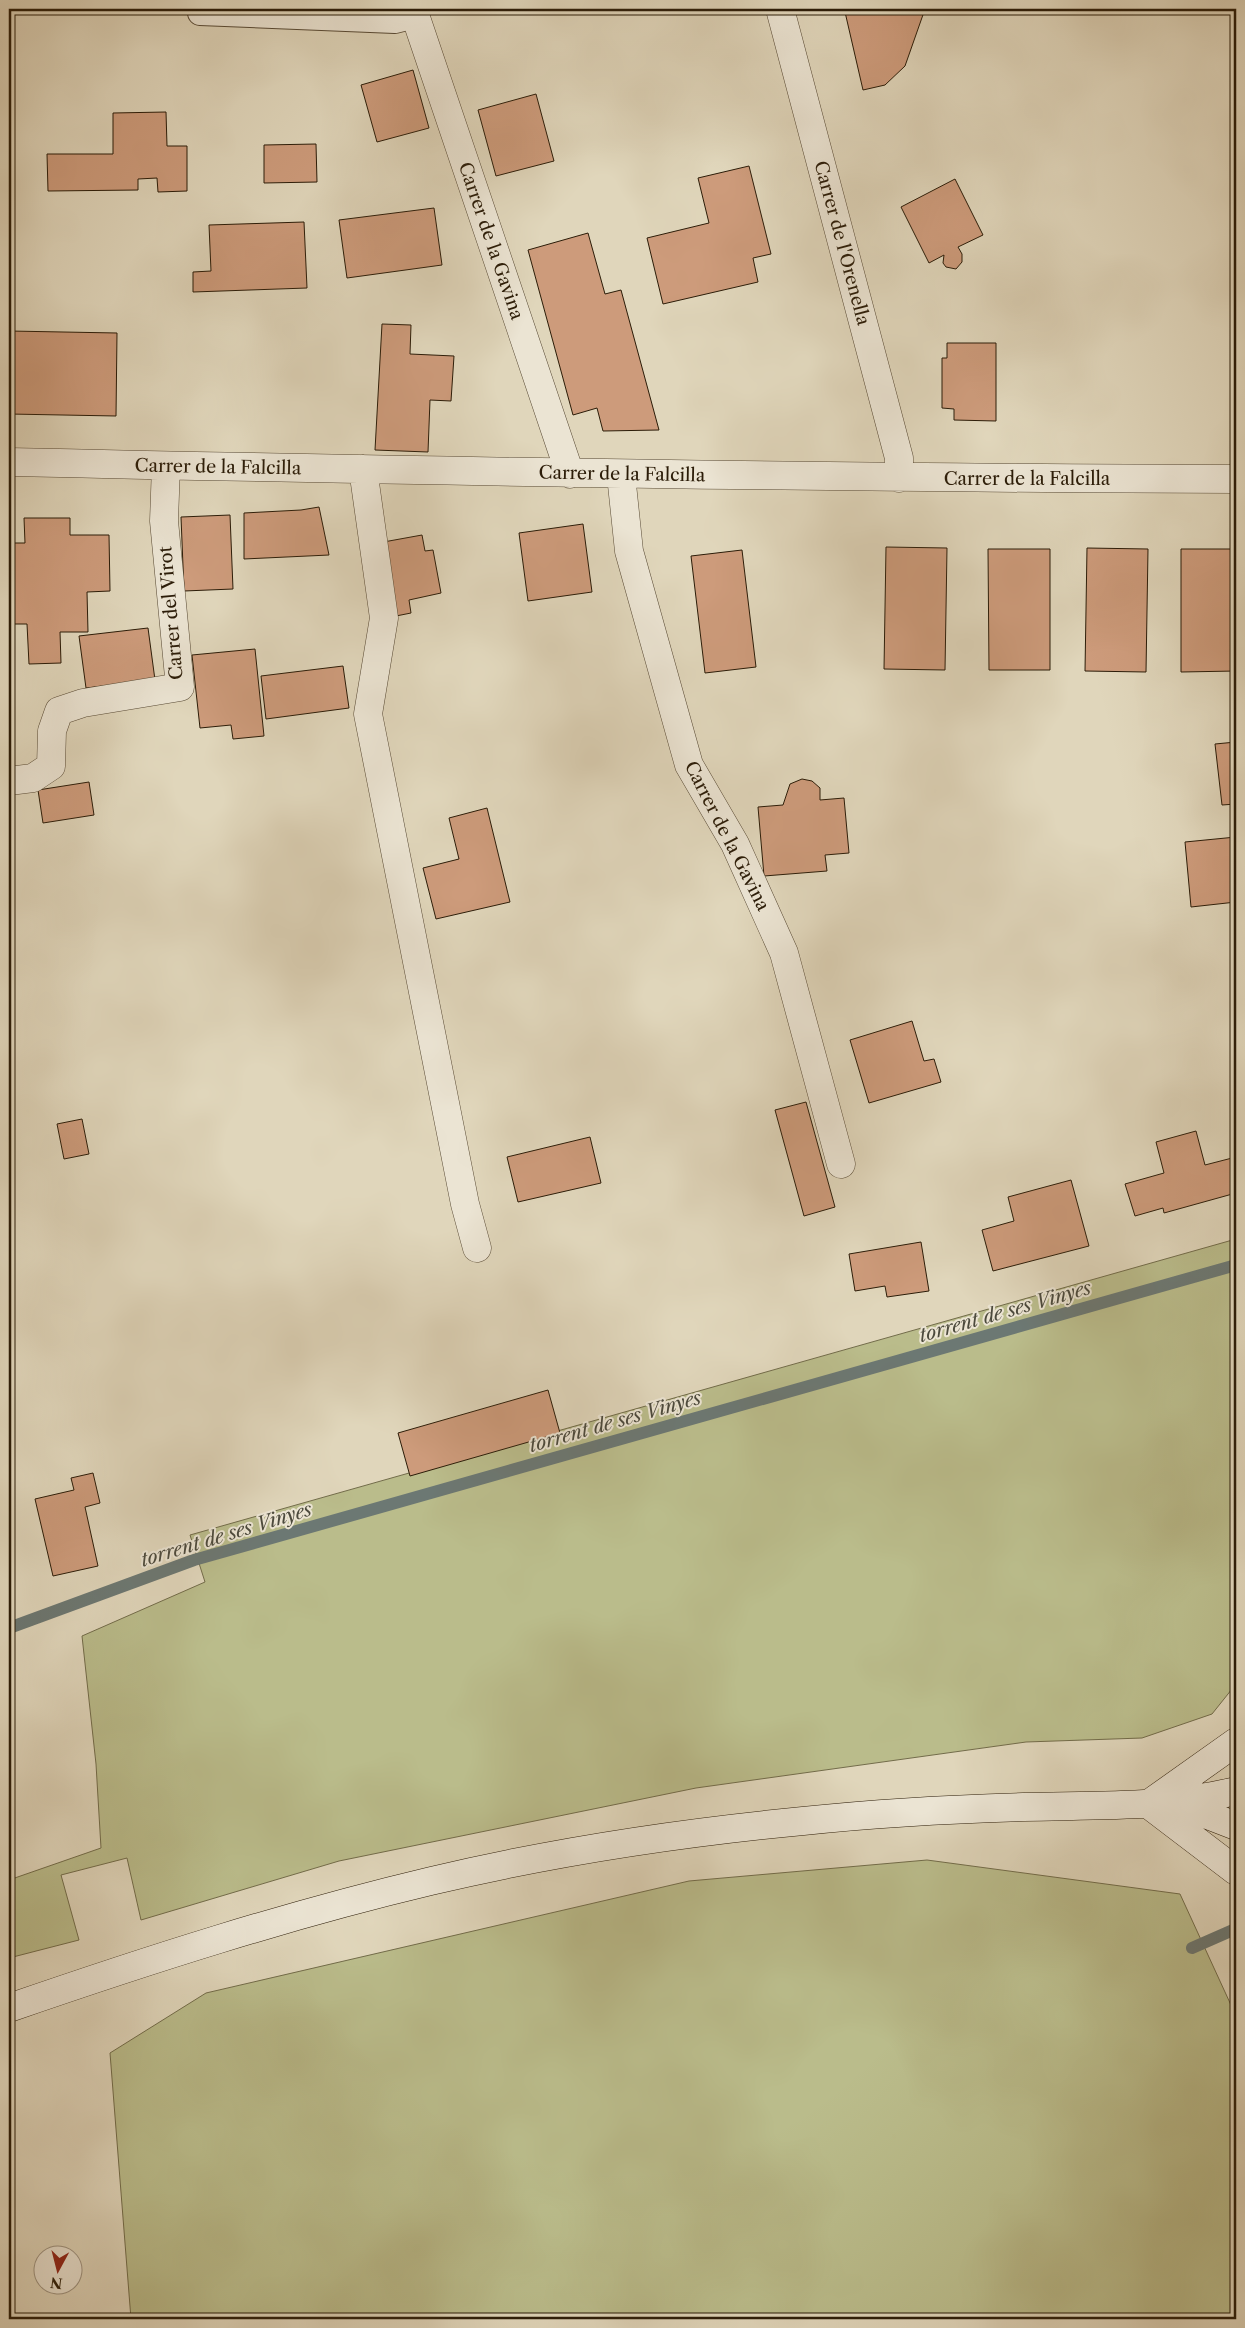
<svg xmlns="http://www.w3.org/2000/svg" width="1245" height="2328" font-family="'Libre Caslon Text',serif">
	<rect width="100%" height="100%" fill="#e0d6bb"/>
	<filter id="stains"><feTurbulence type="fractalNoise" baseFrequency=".004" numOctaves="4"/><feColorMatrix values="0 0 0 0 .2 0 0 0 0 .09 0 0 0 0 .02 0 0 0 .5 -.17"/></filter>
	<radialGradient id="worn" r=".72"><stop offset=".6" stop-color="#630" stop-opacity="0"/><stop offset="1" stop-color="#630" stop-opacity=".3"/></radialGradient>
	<!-- green -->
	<path fill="#babc8b" stroke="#726c4a" d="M1236,1239v445l-24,30 -70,24 -116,4 -330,46 -357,73 -198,59 -14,-62 -66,17 18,65 -70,18v-78l92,-32 -5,-84 -14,-128 123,-54 -15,-47z
		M927,1860l253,34 56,122v303h-1105l-21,-266 96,-60 483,-112z"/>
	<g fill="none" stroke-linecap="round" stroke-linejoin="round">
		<!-- stream -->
		<path stroke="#6c7873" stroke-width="12" d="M9,1628l185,-68 1042,-295
			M1192,1948l41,-18"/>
	</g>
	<!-- building -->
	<path fill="#cd9b7b" stroke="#2b1c08" d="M859,9h66l-20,57 -20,19 -22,5 -18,-78z
		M413,70l16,58 -52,14 -16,-57z
		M536,94l18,67 -58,15 -18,-66z
		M166,112l1,34h20v45l-29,1 -1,-14 -19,1v11l-90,1 -1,-37h66v-41z
		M316,144l1,38 -53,1v-38z
		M749,166l22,88 -18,4 5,24 -95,22 -16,-66 62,-15 -11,-45z
		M955,179l28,56 -25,12 4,7v8l-6,7 -10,-2 -3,-4 1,-8 -15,8 -28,-56z
		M434,208l8,57 -95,13 -8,-58z
		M304,222l3,66 -114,4v-20l18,-1 -2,-46z
		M588,233l17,61 16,-4 38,140 -56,1 -6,-23 -24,7 -45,-165z
		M382,324l29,1 -1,29 44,2 -3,45 -21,-1 -2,52 -53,-2z
		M9,331l108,2 -1,83 -107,-2z
		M947,343h49v78l-42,-1v-11l-12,-1v-50h5z
		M319,507l10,48 -85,4v-46l57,-3z
		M230,515l3,74 -49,2 -3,-74z
		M24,518h46v17h39l1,56 -23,1 1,40h-28l1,31 -32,1 -2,-40h-18v-81h16z
		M583,524l9,68 -64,9 -9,-68z
		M422,535l3,16 8,-1 8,43 -32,7 2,13 -20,4 -13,-74z
		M886,547l61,1 -2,122 -61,-1z
		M1087,548l61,1 -2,123 -61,-1z
		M988,549h62v121h-61z
		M1181,549h55v122l-55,1z
		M742,550l14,117 -51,6 -14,-117z
		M148,628l7,52 -69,8 -7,-52z
		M255,649l9,87 -31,3 -2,-14 -31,3 -8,-73z
		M343,666l6,42 -83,11 -5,-43z
		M1236,742v62l-14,1 -7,-61z
		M802,779l10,2 8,7v12l24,-2 5,55 -24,2 2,16 -63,5 -6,-69 25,-2 7,-21z
		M89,782l5,33 -51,8 -5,-33z
		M487,808l23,94 -74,17 -13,-51 36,-9 -10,-41z
		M1236,837v65l-45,5 -6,-65z
		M912,1021l12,40 10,-2 7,23 -72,21 -19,-63z
		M806,1102l29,105 -31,9 -29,-106z
		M82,1119l7,35 -25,5 -7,-35z
		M1196,1131l9,34 31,-8v36l-72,20 -1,-5 -28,8 -10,-32 39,-11 -8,-31z
		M590,1137l11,46 -83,19 -11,-45z
		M1071,1180l18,66 -96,25 -11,-41 32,-9 -6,-24z
		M921,1242l8,49 -42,6 -2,-11 -30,5 -6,-37z
		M548,1390l12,43 -150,43 -12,-43z
		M93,1473l7,30 -15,4 13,59 -45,10 -18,-77 39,-9 -3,-12z"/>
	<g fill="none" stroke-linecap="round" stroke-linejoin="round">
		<defs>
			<path id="lane" d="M200,13l195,8 20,-5"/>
			<path id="street" d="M413,9l157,465
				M780,9l119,449v20
				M9,462c409,9 818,16 1227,17
				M363,469l21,149 -16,96 97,490 12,44
				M621,475l8,76 60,214 46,79 49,109 57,211
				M9,781l24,-3 18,-12 1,-35 7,-20 24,-8 97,-16 -16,-166 2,-55"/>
			<path id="secondary" d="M1150,1803l86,-61
				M1148,1804l88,67
				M1175,1809l30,5 31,12
				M9,2008c139,-48 279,-93 422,-127 122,-29 247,-48 372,-60 74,-8 147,-12 220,-14 71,-2 144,1 213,-16"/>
		</defs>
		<!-- lane casing -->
		<use href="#lane" stroke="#584a35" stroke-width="26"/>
		<!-- street casing -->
		<use href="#street" stroke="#584a35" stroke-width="29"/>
		<!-- secondary casing -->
		<use href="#secondary" stroke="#2b1c08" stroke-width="29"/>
		<!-- lane -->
		<use href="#lane" stroke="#ebe4d3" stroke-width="24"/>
		<!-- street -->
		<use href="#street" stroke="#ebe4d3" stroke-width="28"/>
		<!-- secondary -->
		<use href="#secondary" stroke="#ebe4d3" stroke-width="28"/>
	</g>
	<g text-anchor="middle" stroke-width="4" stroke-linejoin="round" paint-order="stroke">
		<!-- street labels -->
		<g font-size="18" fill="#2b1c08" stroke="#ebe4d3">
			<text transform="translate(491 241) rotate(71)" y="6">Carrer de la Gavina</text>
			<text transform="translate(842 243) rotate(75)" y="6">Carrer de l'Orenella</text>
			<text transform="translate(218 467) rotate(1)" y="6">Carrer de la Falcilla</text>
			<text transform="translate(622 474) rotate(1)" y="6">Carrer de la Falcilla</text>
			<text x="1027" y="485">Carrer de la Falcilla</text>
			<text transform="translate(171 613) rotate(-95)" y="6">Carrer del Virot</text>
			<text transform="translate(727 836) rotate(63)" y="6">Carrer de la Gavina</text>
		</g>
		<!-- water labels -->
		<g font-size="19" font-style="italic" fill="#4c4a3d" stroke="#ebe4d3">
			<text transform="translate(1005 1311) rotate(-16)" y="7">torrent de ses Vinyes</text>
			<text transform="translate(615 1421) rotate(-16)" y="7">torrent de ses Vinyes</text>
			<text transform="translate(226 1534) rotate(-17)" y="7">torrent de ses Vinyes</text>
		</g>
	</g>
	<!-- margin -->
	<rect width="1245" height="2328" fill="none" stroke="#e0d6bb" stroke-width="30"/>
	<rect x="10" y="10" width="1225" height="2308" fill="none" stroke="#2b1c08" stroke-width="2.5"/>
	<rect x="15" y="15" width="1215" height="2298" fill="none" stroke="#2b1c08"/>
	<!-- north arrow -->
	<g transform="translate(58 2270) rotate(187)"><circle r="24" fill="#ebe4d3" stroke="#9e9482"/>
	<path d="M0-4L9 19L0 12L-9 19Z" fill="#8f2418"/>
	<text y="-8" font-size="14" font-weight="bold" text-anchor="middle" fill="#2b1c08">N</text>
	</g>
	<rect width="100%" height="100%" filter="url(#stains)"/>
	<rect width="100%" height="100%" fill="url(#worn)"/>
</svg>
